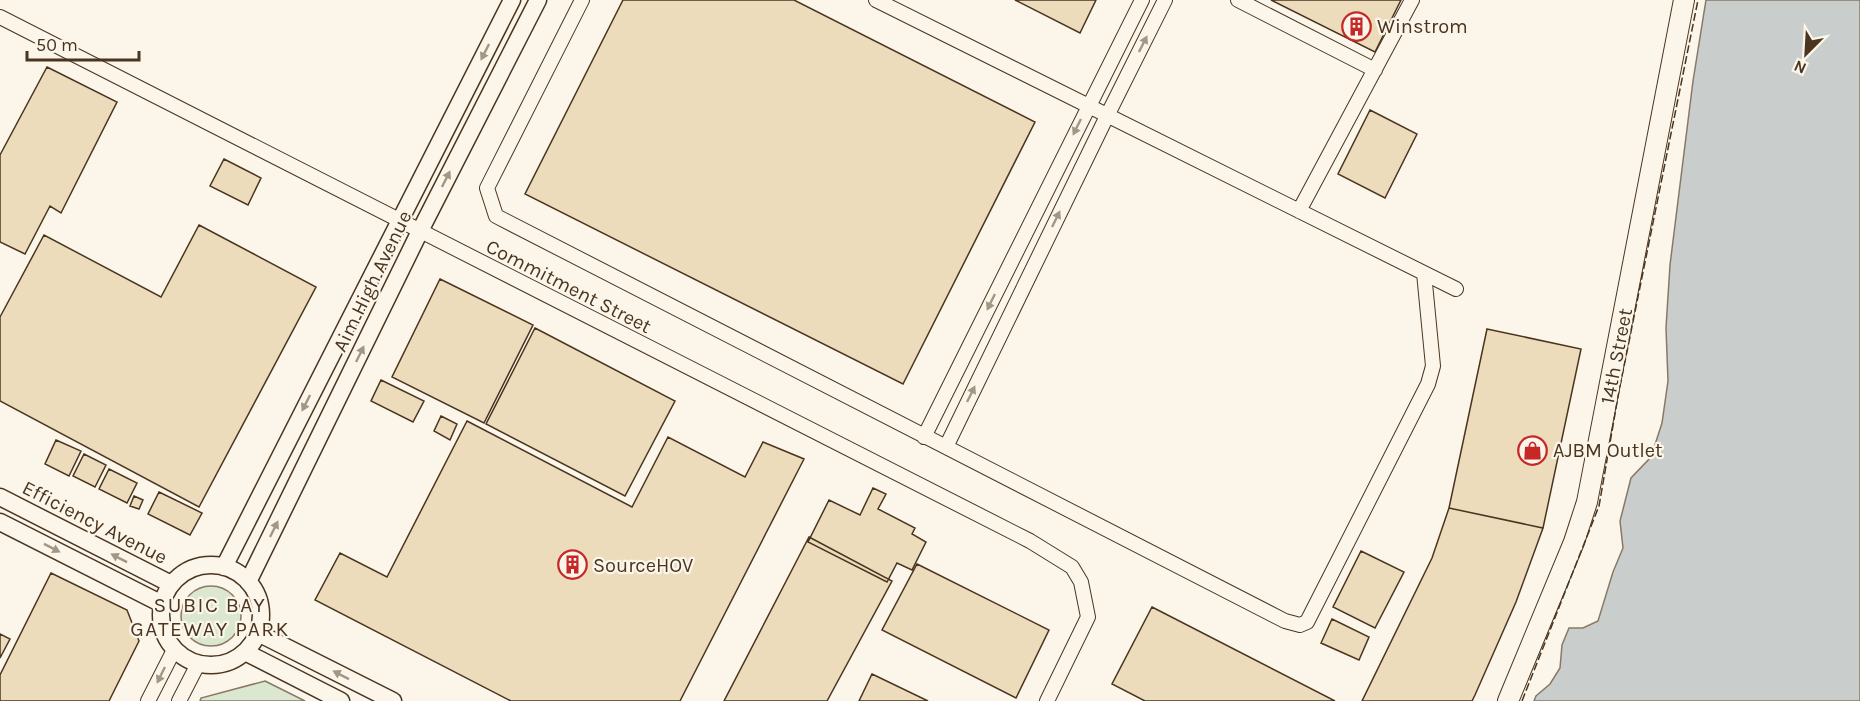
<svg xmlns="http://www.w3.org/2000/svg" width="1860" height="701" font-family="Karla,sans-serif">
	<rect width="100%" height="100%" fill="#fbf6e9"/>
	<!-- green -->
	<path fill="#dce7d0" stroke="#887966" stroke-width="1.5" d="M181 616a30 30 0 1 1 60 0a30 30 0 1 1-60 0Z
		M265,681l40,20h-105l1,-3z"/>
	<!-- water -->
	<path fill="#c9cecd" stroke="#887966" stroke-width="1.5" d="M1706,0h154v701h-326l2,-5 14,-12 10,-16 2,-23 7,-17h14l15,-7 15,-49 10,-24 -3,-27 11,-43 20,-21 11,-34 6,-42 -2,-53 4,-63 23,-184z"/>
	<!-- building -->
	<path fill="#ecdcbc" stroke="#4a3520" stroke-width="1.5" d="M623,0h171l241,122 -132,262 -378,-190z
		M1015,0h81l-16,33z
		M1271,0h130l-26,52z
		M47,67l70,35 -56,111 -11,-7 -25,48 -25,-12v-87z
		M1370,110l47,24 -32,64 -47,-24z
		M224,159l37,19 -13,27 -38,-19z
		M199,225l117,62 -117,220 -199,-106v-84l44,-82 117,62z
		M440,279l93,46 -49,98 -92,-46z
		M535,328l140,73 -50,95 -139,-72z
		M1487,329l94,20 -38,179 -94,-20z
		M381,380l43,21 -11,21 -42,-21z
		M441,416l16,8 -7,16 -16,-9z
		M467,421l165,86 36,-70 77,40 18,-35 41,17 -124,242h-169l-196,-101 25,-47 47,24z
		M56,440l25,11 -12,25 -24,-12z
		M84,454l22,11 -11,22 -22,-11z
		M109,469l28,14 -10,20 -28,-14z
		M873,488l13,6 -8,15 37,19 -3,6 14,8 -14,28 -15,-7 -10,19 -79,-40 21,-42 31,15z
		M159,492l43,21 -12,22 -42,-21z
		M134,496l9,4 -4,9 -9,-3z
		M1449,508l94,20 -27,74 -41,93 -3,6h-110l70,-143z
		M809,537l83,44 -65,120h-103z
		M1361,551l43,21 -29,56 -42,-21z
		M917,564l132,66 -33,68 -134,-68z
		M51,573l76,37 12,31 -30,60h-109v-26z
		M1152,607l183,94h-190l-33,-17z
		M1332,619l37,18 -10,23 -38,-17z
		M0,634l10,5 -10,19z
		M872,674l56,27h-69z"/>
	<g fill="none" stroke-linecap="round" stroke-linejoin="round">
		<defs>
			<path id="minor" d="M582,0l-95,188 9,28 789,405 15,4 7,-3 121,-238 5,-18 -9,-93
				M876,0l580,289
				M1238,0l137,70
				M0,17l1030,524 42,26 9,15 7,35 -41,84
				M1299,211l113,-211
				M924,437l218,-437
				M946,447l161,-331 58,-116
				M148,701l26,-51
				M179,701l19,-37"/>
			<path id="tertiary" d="M0,497l171,87
				M0,522l162,82
				M161 615a50 50 0 1 1 100 0a50 50 0 1 1-100 0Z
				M224,567l288,-567
				M248,582l172,-351 118,-231
				M258,633l135,68
				M245,652l96,49"/>
			<path id="secondary" d="M1508,701l66,-159 13,-40 97,-502"/>
		</defs>
		<!-- minor casing -->
		<use href="#minor" stroke="#4a3520" stroke-width="16"/>
		<!-- tertiary casing -->
		<use href="#tertiary" stroke="#4a3520" stroke-width="19"/>
		<!-- secondary casing -->
		<use href="#secondary" stroke="#4a3520" stroke-width="22"/>
		<!-- minor -->
		<use href="#minor" stroke="#fbf6e9" stroke-width="14"/>
		<!-- tertiary -->
		<use href="#tertiary" stroke="#fbf6e9" stroke-width="16"/>
		<!-- secondary -->
		<use href="#secondary" stroke="#fbf6e9" stroke-width="20"/>
		<!-- fence -->
		<path stroke="#4a3520" stroke-width="1.5" stroke-dasharray="8 3" stroke-linecap="butt" d="M1522,701l77,-195 20,-115 79,-391"/>
	</g>
	<!-- one-way arrows -->
	<defs><path id="oneway-solid" d="M-6-.8H1V-3.2L6.5 0L1 3.2V.8H-6Z" transform="scale(1.5)"/></defs>
	<g fill="#a29684">
		<use href="#oneway-solid" transform="translate(1143 44) rotate(-63)"/>
		<use href="#oneway-solid" transform="translate(485 52) rotate(117)"/>
		<use href="#oneway-solid" transform="translate(1077 127) rotate(116)"/>
		<use href="#oneway-solid" transform="translate(446 179) rotate(-63)"/>
		<use href="#oneway-solid" transform="translate(1056 219) rotate(-64)"/>
		<use href="#oneway-solid" transform="translate(991 302) rotate(116)"/>
		<use href="#oneway-solid" transform="translate(360 354) rotate(-64)"/>
		<use href="#oneway-solid" transform="translate(971 394) rotate(-64)"/>
		<use href="#oneway-solid" transform="translate(306 403) rotate(117)"/>
		<use href="#oneway-solid" transform="translate(274 529) rotate(-64)"/>
		<use href="#oneway-solid" transform="translate(52 548) rotate(27)"/>
		<use href="#oneway-solid" transform="translate(119 558) rotate(-153)"/>
		<use href="#oneway-solid" transform="translate(161 675) rotate(116)"/>
		<use href="#oneway-solid" transform="translate(341 675) rotate(-153)"/>
	</g>
	<!-- icons -->
	<defs>
		<symbol id="building-ring" viewBox="-11 -11 22 22"><circle r="9.5" fill="#fbf6e9" stroke="#c62828" stroke-width="1.5"/><path d="M-4-6H4V6H1V3H-1V6H-4ZM-2.5-4.3h1.7v1.8h-1.7ZM.8-4.3h1.7v1.8H.8ZM-2.5-1h1.7V.8h-1.7ZM.8-1h1.7V.8H.8Z" fill="#c62828"/></symbol>
		<symbol id="shop-ring" viewBox="-11 -11 22 22"><circle r="9.5" fill="#fbf6e9" stroke="#c62828" stroke-width="1.5"/><path d="M-5-2.5h2.3a2.7 3.5 0 0 1 5.4 0H5L5.5 6h-11ZM-1.5-2.5h3a1.5 2.3 0 0 0-3 0Z" fill="#c62828"/></symbol>
	</defs>
	<g fill-rule="evenodd">
		<use href="#building-ring" x="1340" y="10" width="33" height="33"/>
		<use href="#shop-ring" x="1516" y="434" width="33" height="33"/>
		<use href="#building-ring" x="556" y="548" width="33" height="33"/>
	</g>
	<g text-anchor="middle" stroke-width="4.5" stroke-linejoin="round" paint-order="stroke">
		<!-- poi labels -->
		<g font-size="20" fill="#4a3520" stroke="#fbf6e9" text-anchor="start">
			<text x="1377" y="33">Winstrom</text>
			<text x="1553" y="457">AJBM Outlet</text>
			<text x="593" y="572">SourceHOV</text>
		</g>
		<!-- street labels -->
		<g font-size="20" fill="#4a3520" stroke="#fbf6e9">
			<text transform="translate(372 281) rotate(-64)" y="7">Aim High Avenue</text>
			<text transform="translate(569 286) rotate(27)" y="7">Commitment Street</text>
			<text transform="translate(1616 356) rotate(-79)" y="7">14th Street</text>
			<text transform="translate(95 522) rotate(27)" y="7">Efficiency Avenue</text>
		</g>
		<!-- neighbourhood labels -->
		<g font-size="21" letter-spacing="1.5" fill="#4a3520" stroke="#fbf6e9">
			<text x="210" y="612">SUBIC BAY<tspan x="210" dy="24">GATEWAY PARK</tspan></text>
		</g>
	</g>
	<!-- north arrow -->
	<g transform="translate(1806 54) rotate(204)" stroke="#fbf6e9" stroke-width="4.5" paint-order="stroke">
	<path d="M0-4.5L10 22L0 15L-10 22Z" fill="#4a3520"/>
	<text y="-9" font-size="16" font-weight="bold" text-anchor="middle" fill="#4a3520">N</text>
	</g>
	<!-- scale -->
	<path d="M27 51v9h112v-9" fill="none" stroke="#4a3520" stroke-width="3"/>
	<text x="36" y="51" font-size="18" fill="#4a3520" stroke="#fbf6e9" stroke-width="4.5" paint-order="stroke">50 m</text>
</svg>
